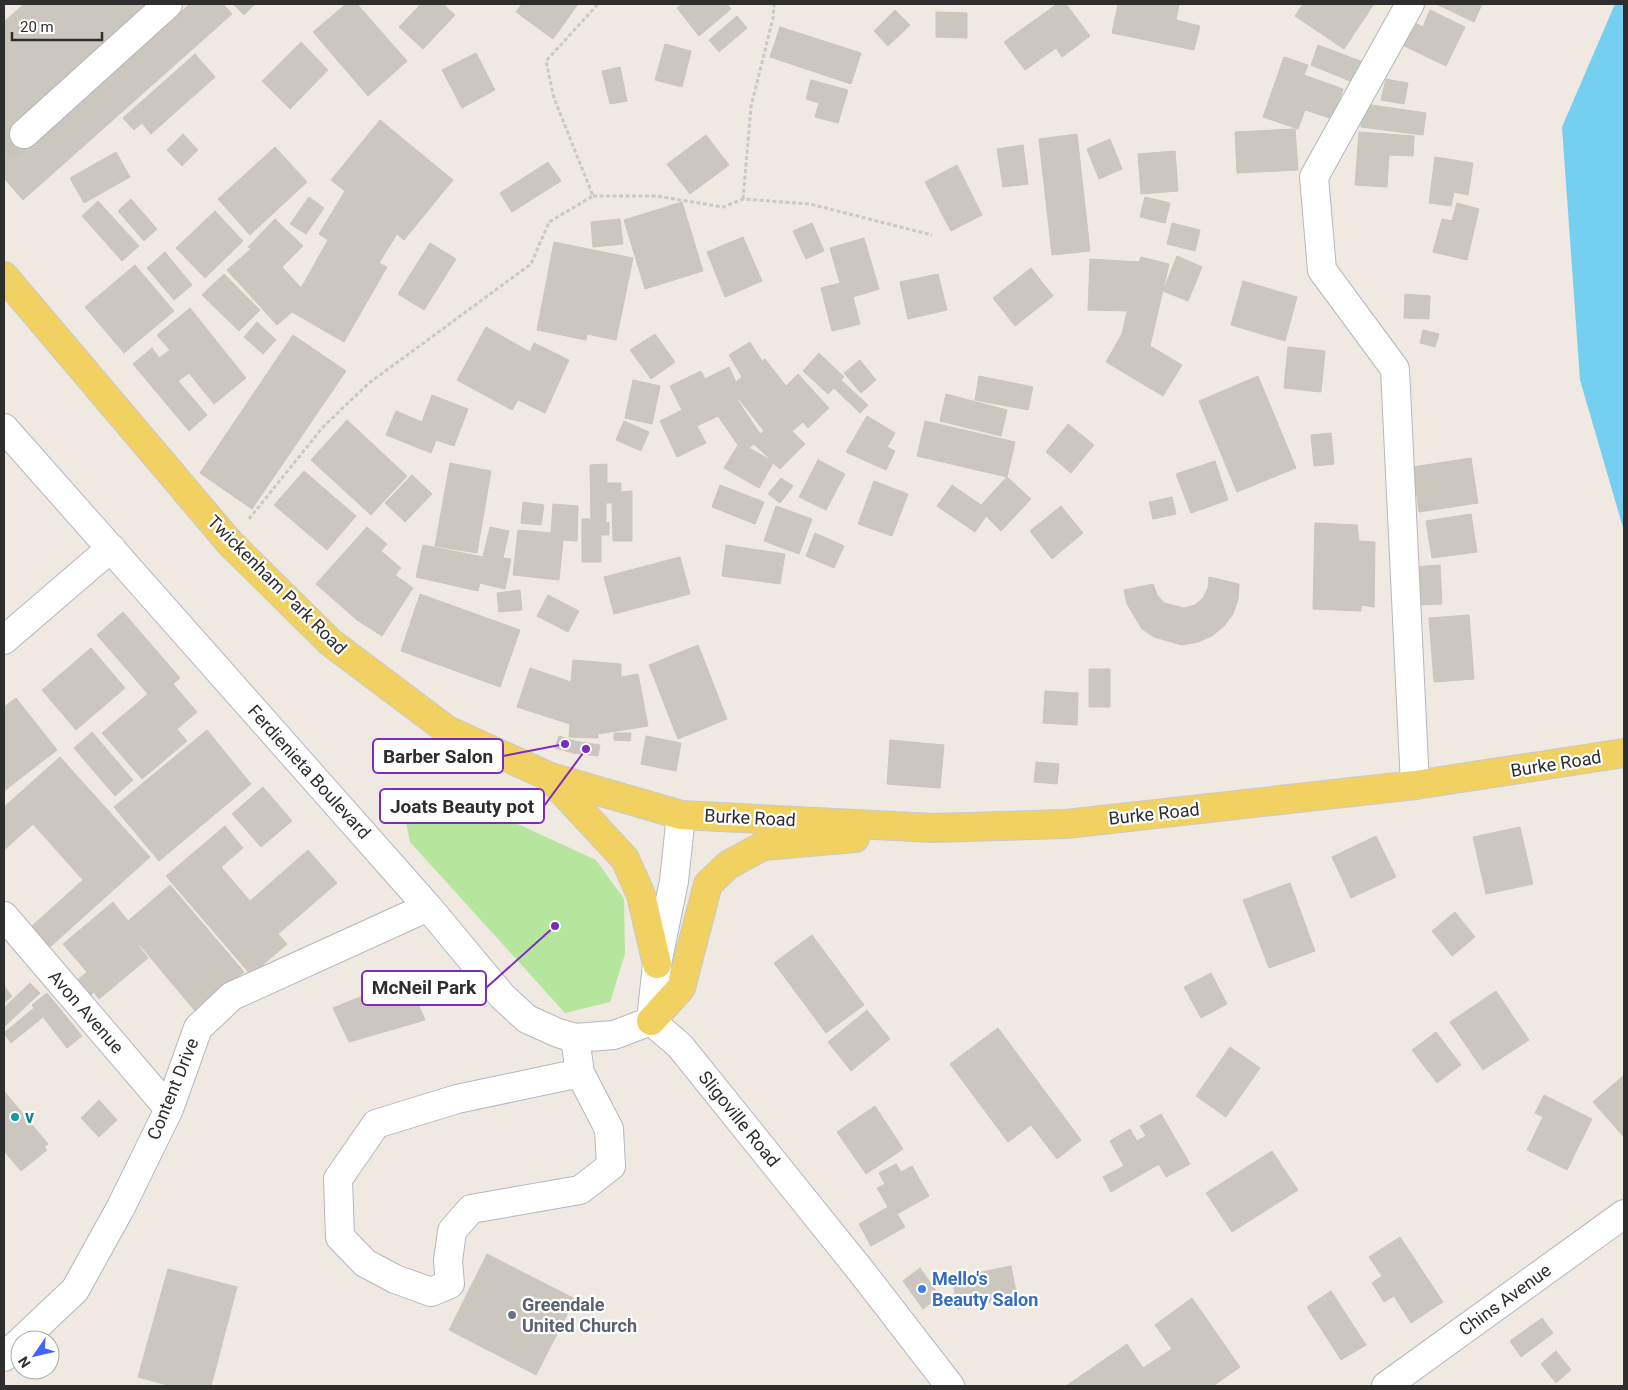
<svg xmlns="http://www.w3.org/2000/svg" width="1628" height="1390" font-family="Roboto,sans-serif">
	<rect width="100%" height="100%" fill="#efe9e1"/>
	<!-- green -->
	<path fill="#b6e59e" d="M446,791l150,69 28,39 1,55 -15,48 -45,11 -155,-171 -6,-29z"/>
	<!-- water -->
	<path fill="#75cff0" d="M1615,4h9v527l-44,-151 -18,-253z"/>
	<!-- building -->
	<path fill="#cbc7bf" stroke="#cbc5ba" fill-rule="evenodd" d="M24,4h123l-55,49 2,2 -61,89 157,-140h33l9,10 -209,186 -19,-22v-156z
		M233,4h22l-11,11z
		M346,4h11l50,57 -39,35 -55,-64z
		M421,4h22l12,11 -32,34 -24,-22z
		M522,4h56l-25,35 -37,-27z
		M682,4h45l4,5 -32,27 -22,-28z
		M1057,4h9l24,32 -28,21 -6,-9 -31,22 -21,-28z
		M1118,4h61l-3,16 24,6 -6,24 -82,-17z
		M1303,4h71l-30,45 -49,-33z
		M1436,4h46l-8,18z
		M895,10l15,15 -22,21 -14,-15z
		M1430,10l35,17 -19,39 -48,-23 11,-23 14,7z
		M936,12l31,1v25l-31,-1z
		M737,16l10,12 -28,24 -10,-12z
		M780,27l81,26 -10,31 -81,-27z
		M301,42l27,28 -38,39 -28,-28z
		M665,44l26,7 -9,36 -27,-7z
		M1318,45l45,17 -8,21 -44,-18z
		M476,53l19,37 -33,18 -20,-38z
		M195,54l20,23 -64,57 -9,-11 -8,7 -11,-12z
		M1284,57l24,8 -4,10 39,14 -10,30 -28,-9 -7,19 -35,-12z
		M620,67l7,34 -17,3 -8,-33z
		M1386,79l22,4 -4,21 -23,-4z
		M811,80l37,10 -10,33 -23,-6 4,-14 -13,-4z
		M1364,104l62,9 -3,22 -62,-8z
		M380,120l73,60 -49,60 -7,-6 -18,29 8,4 -43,75 -52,-30 -15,13 -50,-55 24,-21 -3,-2 27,-28 28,27 -21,21 19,21 27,-48 -9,-6 26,-43 -14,-11z
		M1295,129l3,41 -61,3 -2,-41z
		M1359,132l55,4 -1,20 -24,-1 -2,32 -32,-2z
		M183,134l15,16 -16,16 -15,-16z
		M1077,134l13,117 -38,4 -13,-116z
		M706,135l23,30 -39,29 -23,-30z
		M1110,139l12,30 -23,10 -12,-30z
		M1023,145l5,39 -25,3 -6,-38z
		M275,147l32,35 -57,53 -32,-36z
		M1175,151l3,40 -37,3 -3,-40z
		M116,152l14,25 -46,26 -14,-25z
		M1435,157l38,6 -5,32 -14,-3 -3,14 -22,-3z
		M548,162l13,19 -49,31 -12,-19z
		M957,165l25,50 -31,16 -26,-49z
		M309,197l15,11 -18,26 -16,-10z
		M1145,197l25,6 -5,20 -25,-6z
		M131,199l26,30 -13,12 -26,-30z
		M98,201l41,45 -17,15 -40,-45z
		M682,202l21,69 -58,18 -21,-69z
		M1457,203l22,6 -12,51 -34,-8 9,-33 10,2z
		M215,211l28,30 -38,37 -29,-30z
		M620,219l3,25 -30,3 -2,-25z
		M812,223l12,28 -18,8 -13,-28z
		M1172,223l28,7 -5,21 -28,-7z
		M743,237l19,44 -37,16 -18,-45z
		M864,238l15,51 -26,8 7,27 -28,7 -11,-43 19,-5 -10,-35z
		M554,242l79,16 -17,82 -29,-6 -1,6 -49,-10z
		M430,243l26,16 -32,51 -26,-16z
		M165,252l27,33 -18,15 -27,-32z
		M1177,256l25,11 -14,34 -25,-10z
		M1141,257l28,7 -19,82 32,19 -19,31 -57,-34 16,-28 5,-23 -39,-1 2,-51 49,3z
		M135,265l39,46 -50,42 -39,-46z
		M1031,268l22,28 -38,30 -22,-28z
		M224,274l36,36 -21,21 -37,-36z
		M938,274l9,36 -39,9 -8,-37z
		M1243,281l54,16 -12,44 -54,-16z
		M1405,294l25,2 -1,23 -25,-1z
		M190,308l56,70 -32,26 -25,-31 -11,8 29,34 -18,16 -56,-67 19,-16 7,10 11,-8 -13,-15z
		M257,322l19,18 -13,14 -19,-17z
		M486,327l44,25 4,-9 35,17 -24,53 -27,-13 -6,10 -55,-30z
		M1423,330l16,4 -4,13 -15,-4z
		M655,334l20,28 -24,17 -21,-29z
		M293,335l53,36 -94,138 -52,-36z
		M750,342l12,19 3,-2 21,27 12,-12 31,34 -21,20 -5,-6 -11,9 13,13 -25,25 -7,-6 -14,25 -35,-20 14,-23 -20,-29 -21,10 9,17 -29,14 -17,-36 22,-11 -12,-24 31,-15 4,8 24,-12 7,15 6,-5 -13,-22zM737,399h2l25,32 -4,3zM754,444l18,17 -23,-13z
		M1288,347l37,4 -4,41 -37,-4z
		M819,353l25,24 -3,3 27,25 -8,8 -26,-25 -6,6 -25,-23z
		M860,360l16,20 -15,13 -17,-20z
		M979,376l54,11 -5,23 -53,-10z
		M1258,376l38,92 -59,24 -38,-91z
		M633,380l27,6 -8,38 -27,-6z
		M946,394l61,16 -6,26 -61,-15z
		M432,395l36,14 -14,37 -18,-6 -5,13 -45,-18 10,-24 26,11z
		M867,416l28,17 -8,14 8,4 -9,19 -40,-18z
		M347,420l60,56 -36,39 -60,-55z
		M624,421l25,11 -8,19 -25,-11z
		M925,421l90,21 -8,35 -90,-21z
		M1068,424l26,21 -23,28 -25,-21z
		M1331,433l3,31 -20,2 -3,-31z
		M1471,458l7,45 -59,9 -6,-45z
		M818,460l27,14 -19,36 -27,-13z
		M1215,461l13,39 -37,13 -15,-39z
		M450,463l41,8 -14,82 -42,-7z
		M607,464v19h14v9l11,-1v50h-19l-1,-38h-6v20l3,-1v13h-8v27h-19v-43h9l-1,-54z
		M304,471l52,45 -29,34 -53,-45z
		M412,475l20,19 -27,28 -20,-19z
		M1007,477l24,22 -30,32 -15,-15 -11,16 -38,-26 15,-21 29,20z
		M781,478l12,8 -13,17 -12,-9z
		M874,481l34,13 -16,42 -34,-12z
		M720,485l44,17 -9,22 -43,-17z
		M1172,497l4,17 -23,5 -4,-17z
		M523,502l21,3 -3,20 -20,-2z
		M553,504l25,2 -1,35 -14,-1 -4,40 -46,-5 5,-45 33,3z
		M776,506l36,13 -13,35 -35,-13z
		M1061,506l22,27 -31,26 -22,-28z
		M1471,514l6,38 -45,6 -6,-37z
		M1315,523l42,2 2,16 16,1 -1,65 -13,-2v6l-48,-2z
		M367,527l20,17 -6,7 20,17 -6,7 18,13 -31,48 -25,-16 -41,-36z
		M490,527l19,4 -6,27 8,1 -6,30 -25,-6 -2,8 -62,-14 7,-32 60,12z
		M815,533l29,13 -10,22 -28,-12z
		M726,545l59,9 -5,30 -58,-8z
		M680,557l10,37 -76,20 -10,-37z
		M1440,565l2,39 -28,1 -1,-38z
		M1209,577l30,7 -1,15 -5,15 -9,12 -12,10 -14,6 -16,3 -28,-8 -12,-8 -15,-25 -3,-14 29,-6 4,11 7,8 20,5 11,-3 8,-7 5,-10z
		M520,590l2,20 -23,2 -2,-19z
		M420,594l100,36 -20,57 -99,-36z
		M548,595l31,16 -11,21 -31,-16z
		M123,612l57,66 -7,6 24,28 -20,17 10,12 -45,38 -40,-46 46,-39 -51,-59z
		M1469,615l5,64 -40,3 -5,-64z
		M698,645l29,74 -49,20 -29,-74z
		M91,648l34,40 -49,42 -34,-40z
		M573,660l48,4v13l17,-3 10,52 -50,8v4l-29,-1 1,-13 -53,-17 13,-39 41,14z
		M1089,669h21v38h-21z
		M1045,691l33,2 -1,32 -34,-2z
		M16,698l41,52 -53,41v-84z
		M207,730l44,54 -92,77 -45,-54z
		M92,732l41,48 -18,16 -41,-48z
		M614,733h17l-1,8 -16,-1z
		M559,736l15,5 -1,12 -18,-5z
		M646,736l35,7 -5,28 -35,-7z
		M890,740l54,5 -4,43 -53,-4z
		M574,741l26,4 -2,11 -25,-3z
		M60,757l90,100 -100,90 -18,-21 51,-46 -50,-56 -29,26v-43z
		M1036,762l23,2 -2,20 -23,-2z
		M263,787l29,34 -31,26 -29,-33z
		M225,826l18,22 -22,19 29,34 58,-51 29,33 -59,51 9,10 -36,31 -85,-99z
		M1520,827l13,57 -47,10 -13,-57z
		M1376,836l20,41 -45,21 -19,-41z
		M1290,883l25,68 -46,17 -26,-68z
		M170,885l74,87 -48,40 -57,-68 -1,1 10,13 -49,41 -5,-7 -14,12 -13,-15 20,-17 -24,-28 50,-42 15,19z
		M1455,912l20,25 -23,19 -20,-25z
		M812,935l52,70 -38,28 -52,-70z
		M1211,973l16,31 -26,14 -17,-31z
		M407,978l18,42 -76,22 -16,-34z
		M30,983l10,10 -36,34v-19z
		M4,986l8,10 -8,7z
		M1496,991l33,49 -46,30 -33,-48z
		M47,993l35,43 -15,12 -24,-31 -32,26 -7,-10 30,-25 -2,-3z
		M867,1010l23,29 -39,32 -23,-29z
		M998,1028l83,112 -24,19 -26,-34 -23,17 -58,-78z
		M1436,1032l25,33 -24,18 -25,-33z
		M1230,1047l30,21 -34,49 -30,-21z
		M1624,1075v62l-31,-35z
		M4,1091l44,53 -4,3 3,3 -26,21 -17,-20z
		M1544,1095l48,24 -25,51 -40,-20 16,-33 -8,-4z
		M99,1100l18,20 -18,17 -18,-19z
		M875,1106l28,43 -37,25 -29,-42z
		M1161,1114l29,50 -24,13 -7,-13 -48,28 -8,-15 21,-11 -14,-25 20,-12 7,12 9,-5 -6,-10z
		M1272,1151l26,39 -66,42 -26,-39z
		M896,1164l5,8 11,-6 17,30 -32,18 8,13 -34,19 -12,-22 29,-17 -11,-19 8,-4 -6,-11z
		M1400,1237l43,65 -32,21 -17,-27 -10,6 -12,-19 10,-7 -13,-19z
		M487,1254l88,45 -39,76 -87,-45z
		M1011,1266l6,31 -59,12 -6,-31z
		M920,1268l20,28 -17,13 -20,-28z
		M168,1269l69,18 -26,99h-40l-33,-9z
		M1331,1291l35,54 -25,15 -34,-53z
		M1192,1298l48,69 -27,19h-147l61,-42 16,24 29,-19 -17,-24z
		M1542,1318l11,15 -32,24 -11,-16z
		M1556,1351l15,19 -15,13 -15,-19z"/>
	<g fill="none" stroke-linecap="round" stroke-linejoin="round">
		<!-- minor-tunnel -->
		<path stroke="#c8c4bd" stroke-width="28" stroke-dasharray="28 14" stroke-linecap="butt" d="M4,150l20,-16"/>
		<defs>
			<path id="minor" d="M1410,4l-96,173 8,93 73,99 20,416
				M24,134l144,-130
				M4,428l424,479 74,89 25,23 31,14 17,5 39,-3 37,-14
				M4,640l107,-92
				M4,916l165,193
				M651,1021l29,25 181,225 89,115
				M651,1021l6,-57 17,-83 7,-66
				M575,1038l5,35 29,56 2,37 -31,24 -109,19 -19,22 -4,30 2,23 -19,8 -36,-13 -30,-16 -25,-26 -2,-58 38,-55 81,-25 123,-26
				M22,1340l53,-50 46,-83 48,-98 29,-81 34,-32 196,-89
				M4,1357l16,-15
				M1386,1386l238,-172"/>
			<path id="major" d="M4,276l226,267 100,99 117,88 103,47 131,38 252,13 133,-4 349,-39 209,-32
				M550,778l75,81 16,36 16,69
				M651,1021l30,-33 27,-104 20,-19 35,-19 92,-8"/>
		</defs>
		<!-- minor casing -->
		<use href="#minor" stroke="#b4b7c1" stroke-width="30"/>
		<!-- major casing -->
		<use href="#major" stroke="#c9c9c9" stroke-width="30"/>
		<!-- path -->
		<path stroke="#c9c9c9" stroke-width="3" stroke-dasharray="4 2.5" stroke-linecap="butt" d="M593,196h63l67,11 20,-8 67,5 122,31
			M743,199l8,-92 22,-89 1,-14
			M249,519l74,-92 46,-44 162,-119 18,-42 44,-26 -39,-98 -8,-37 52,-57"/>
		<!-- minor -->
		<use href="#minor" stroke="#fff" stroke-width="28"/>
		<!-- major -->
		<use href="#major" stroke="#f2d163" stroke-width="28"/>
	</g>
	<!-- markers -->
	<circle fill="#0f9aa8" stroke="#fff" stroke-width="2" cx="15" cy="1117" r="5"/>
	<circle fill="#3f7fe0" stroke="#fff" stroke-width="2" cx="922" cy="1289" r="5"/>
	<circle fill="#6b7280" stroke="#fff" stroke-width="2" cx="512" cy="1315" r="5"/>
	<g text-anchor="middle" stroke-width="4.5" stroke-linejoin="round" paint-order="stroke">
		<!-- street labels -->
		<g font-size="18" fill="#2e2e2e" stroke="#fff">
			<text transform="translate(277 585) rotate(45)" y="6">Twickenham Park Road</text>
			<text transform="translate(1556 764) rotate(-9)" y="6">Burke Road</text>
			<text transform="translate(309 772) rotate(48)" y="6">Ferdienieta Boulevard</text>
			<text transform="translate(1154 814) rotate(-6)" y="6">Burke Road</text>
			<text transform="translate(750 818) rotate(3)" y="6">Burke Road</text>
			<text transform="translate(86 1012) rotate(49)" y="6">Avon Avenue</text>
			<text transform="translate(173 1089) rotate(-68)" y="6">Content Drive</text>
			<text transform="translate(739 1119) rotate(51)" y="6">Sligoville Road</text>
			<text transform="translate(1505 1300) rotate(-36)" y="6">Chins Avenue</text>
		</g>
		<!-- culture labels -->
		<g font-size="18" font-weight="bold" fill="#0d838f" stroke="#fff" text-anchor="start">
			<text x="25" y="1123">v</text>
		</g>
		<!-- shop labels -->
		<g font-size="18" font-weight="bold" fill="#366cbe" stroke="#fff" text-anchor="start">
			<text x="932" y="1285">Mello's<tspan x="932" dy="21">Beauty Salon</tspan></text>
		</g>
		<!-- worship labels -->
		<g font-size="18" font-weight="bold" fill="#5b616d" stroke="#fff" text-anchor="start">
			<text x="522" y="1311">Greendale<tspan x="522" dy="21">United Church</tspan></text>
		</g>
	</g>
	<!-- callouts -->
	<path fill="none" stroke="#7b2cbf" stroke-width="2" d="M565 744L503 756M586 749L544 806M555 926L486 988"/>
	<g fill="#7b2cbf" stroke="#fff" stroke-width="2">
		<circle cx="565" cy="744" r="5"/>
		<circle cx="586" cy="749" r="5"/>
		<circle cx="555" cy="926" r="5"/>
	</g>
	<g fill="#fff" stroke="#7b2cbf" stroke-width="2">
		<rect x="373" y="739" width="130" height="34" rx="5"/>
		<rect x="380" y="789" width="164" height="34" rx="5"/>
		<rect x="362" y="971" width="124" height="34" rx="5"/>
	</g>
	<g font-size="19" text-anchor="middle" font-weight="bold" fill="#2e2e2e">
		<text x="438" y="763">Barber Salon</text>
		<text x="462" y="813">Joats Beauty pot</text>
		<text x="424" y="994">McNeil Park</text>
	</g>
	<!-- border -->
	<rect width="1628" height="1390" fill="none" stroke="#2e2e2e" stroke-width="10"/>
	<!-- north arrow -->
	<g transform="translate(35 1355) rotate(236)"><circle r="24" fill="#ffffff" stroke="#ababab"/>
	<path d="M0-4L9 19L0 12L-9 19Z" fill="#4264fb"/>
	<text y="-8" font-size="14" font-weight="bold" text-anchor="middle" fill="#2e2e2e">N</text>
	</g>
	<!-- scale -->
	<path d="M12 32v8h90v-8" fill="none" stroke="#2e2e2e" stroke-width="2.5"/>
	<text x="20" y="32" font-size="15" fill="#2e2e2e" stroke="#ffffff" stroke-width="4" paint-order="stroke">20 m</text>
</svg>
